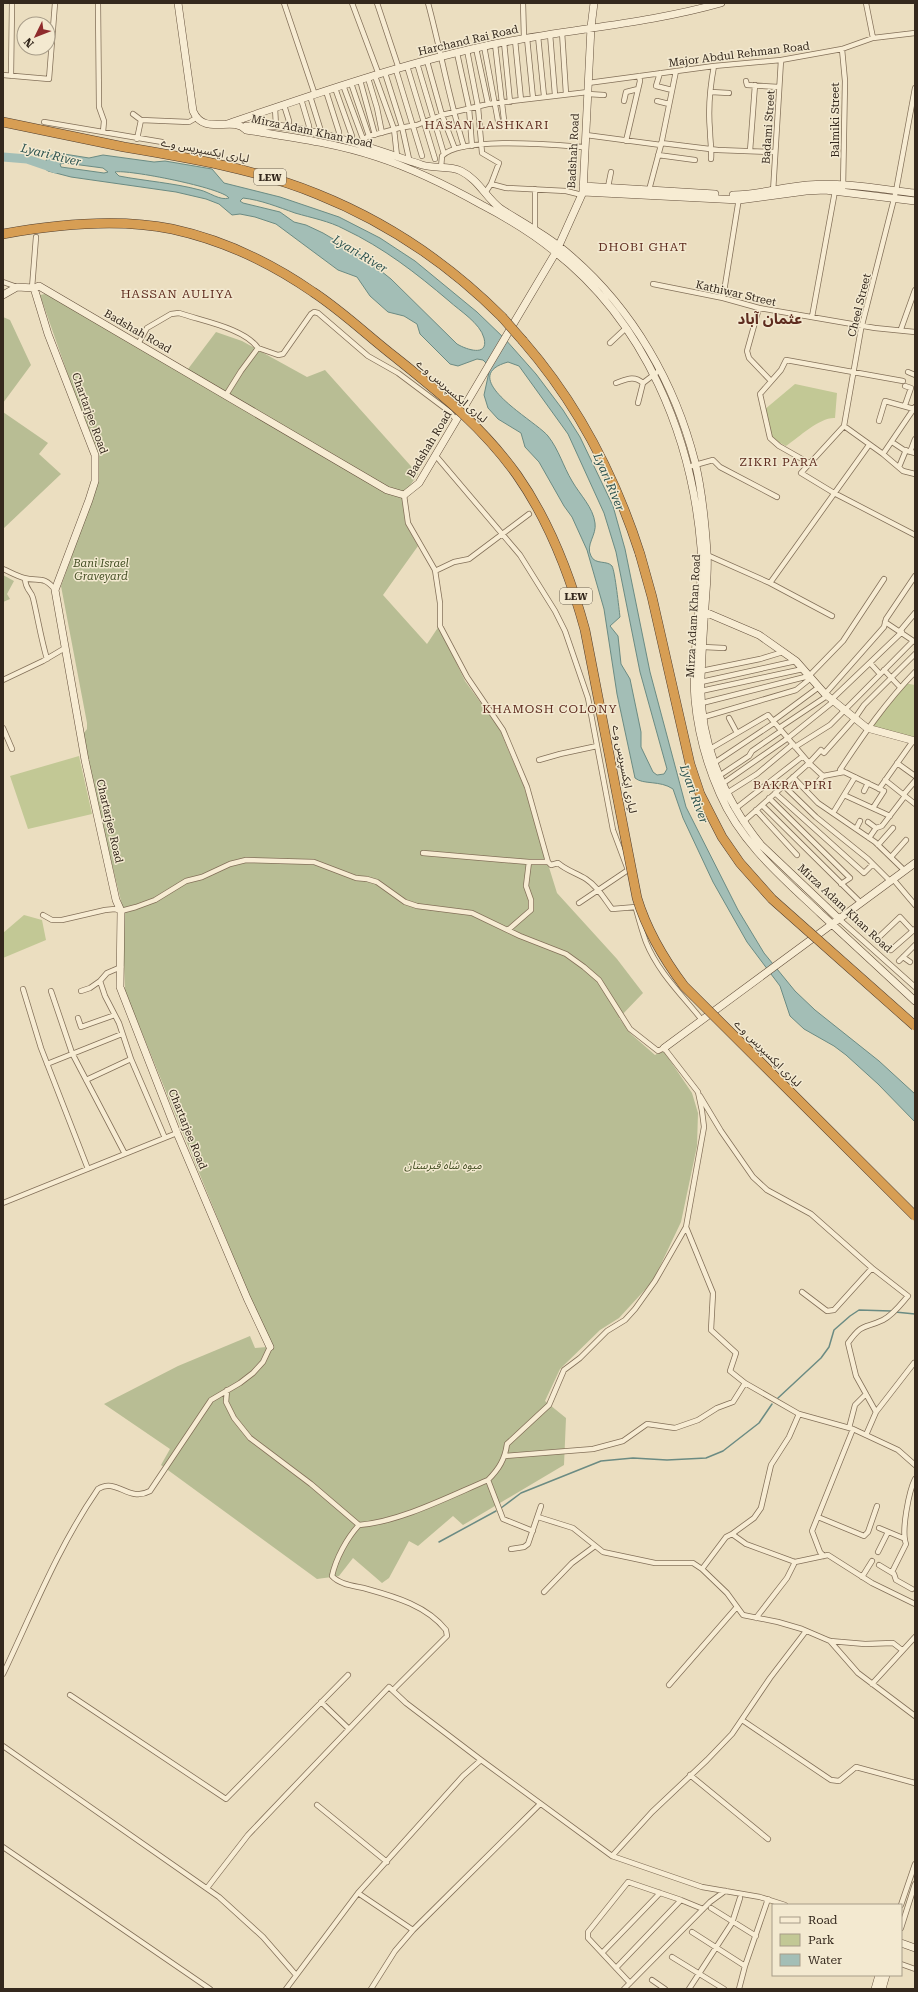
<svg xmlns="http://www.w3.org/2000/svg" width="918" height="1992" font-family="'Roboto Serif','Noto Sans Arabic',serif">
	<rect width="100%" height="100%" fill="#ebdec0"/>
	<!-- green -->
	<path fill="#c2c895" d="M795,384l42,9 -2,25c-15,-1 -36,19 -49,28l-16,-8 -6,-28z
		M904,683l11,2v55l-48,-12z
		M79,756l13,58 -64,15 -18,-53z
		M24,915l18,5 4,20 -43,18v-25z"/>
	<!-- cemetery -->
	<path fill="#b8bd94" d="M45,294l143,75 28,-37 26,9 65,36 18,-7 93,104 -11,16 -4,2 2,31 13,23 -35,49 44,49 12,-18 26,55 34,47 25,59 33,106 60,66 26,34 -24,25 12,16 24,21 8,-5 29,43 6,20 -1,33 -16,76 -28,59 -34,37 -19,12 -40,39 -15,32 21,17 -2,47 -101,60 -10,-9 -35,30 -9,-5 -20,37 -7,5 -29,-25 -14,18 -22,3 -156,-114 9,-16 -66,-45 74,-38 72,-30 5,12 12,-1 -5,-20 -137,-336 -3,-86 -18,-73 -21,-98 4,-5v-6l-26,-137 31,-86 4,-45 -56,-160z
		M3,317l7,3 21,45 -28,38z
		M3,412l45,31 -9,11 22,20 -58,55z
		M3,575l11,6 -7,13 3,5 -7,3z"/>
	<!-- water -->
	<path fill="#a3beb6" stroke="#6b8b83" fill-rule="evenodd" d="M58,153l31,5 14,-3 51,7 11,-1 47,8 12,14 56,14 59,20 41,21 35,23 62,51 28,27 31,35 27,36 17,27 33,69 12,43 25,123 36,135 52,103 26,43 31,38 20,19 64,51 36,33v28l-37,-38 -32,-29 -12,-9 -30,-17 -14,-13 -10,-30 -33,-44 -34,-60 -30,-64 -10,-29c-13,-9 -30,-4 -38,-11l-18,-84 -13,-85 -17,-59 -15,-33 -8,-11 -25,-44 -14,-15 -4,-14 -23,-14 -10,-11 -4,-13 5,-23 -1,-7 -5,-5 -6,-1 -19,7 -8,-2 -30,-30 -3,-10 -13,-8 -16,-4 -18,-16 -13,-19 -19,-7 -62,-46 -21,-7 -15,-3 -8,1 -13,-11 -13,-5 -30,-7 -105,-15 -23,-6 -4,-3c0,-9 7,-14 14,-15zM65,163l38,5 5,4 -4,1 -43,-6 -1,-3zM115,172c12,-3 108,16 114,26 -9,3 -20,-6 -29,-8 -26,-7 -55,-9 -81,-14zM243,198c18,2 35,9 52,15 17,5 34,8 49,16 40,19 72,44 105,72 11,10 31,22 35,37 5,19 -17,12 -27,6l-66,-65 -29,-23 -39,-23 -17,-8 -12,-3 -14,-10 -37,-9 -3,-2zM508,362l11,4 49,68 36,79 12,39 24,120 27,97 -3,5 -7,1 -4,-3 -12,-25v-15l-11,-53 -9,-15 -3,-28 -8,-10 10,-9c-1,-8 -5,-46 -8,-51 -5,-6 -17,-1 -21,-10 -6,-11 6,-21 4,-33 -2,-16 -15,-28 -23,-42 -9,-15 -13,-31 -24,-45 -12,-15 -94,-59 -40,-74z"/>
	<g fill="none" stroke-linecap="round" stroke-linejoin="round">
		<!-- stream -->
		<path stroke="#6b8b83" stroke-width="1.5" d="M895,1312l20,2
			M778,1398l43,-40 8,-11 5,-17 16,-14 9,-6 32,1
			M501,1508l20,-15 80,-32 32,-3 34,2 39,-2 17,-7 36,-28 13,-19
			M439,1542l57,-31"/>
		<!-- river -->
		<path stroke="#a3beb6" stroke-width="9" d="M3,157l24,2 29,10"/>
		<defs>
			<path id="street" d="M98,3l1,104 5,14 -1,11
				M284,3l31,92
				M352,3l27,72
				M377,3l22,66
				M428,3c13,48 21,97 36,144
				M523,3l1,35
				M866,3l7,35
				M562,32l4,62
				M550,34l5,61
				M538,36l6,60
				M527,38l6,60
				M515,40l6,60
				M504,42l6,60
				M495,44l9,76
				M484,46l14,75
				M476,48l12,56
				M842,49l3,32 -2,107
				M467,50l11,57 4,46 17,10 -8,21 -6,9
				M457,53l12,55 3,38
				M427,61l15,54 13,34
				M417,63l27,91
				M407,66l28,93
				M396,70l26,86
				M385,73l17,54 7,32
				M660,73l-4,13 16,4
				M3,75l46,4 6,-76
				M11,76l1,-73
				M375,76l19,53 3,27
				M368,78l9,30 5,25
				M360,80l15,55
				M746,81l1,4 32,2
				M351,83l18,53
				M588,83l126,-17 67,-6 61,-11 31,-11 42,-5
				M343,85l20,54
				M335,88l17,48
				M915,88l-19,103 -35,138 -17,97 -43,47 33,20 81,42
				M326,91l13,41 -1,6
				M711,92l18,1
				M588,94l16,1
				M310,96l10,32 -2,6
				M301,99l8,27 -1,6
				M624,101l2,-9 12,-3
				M657,101l12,3
				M284,105l5,16 -1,6
				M275,108l1,18
				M133,114l8,6 48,2 7,-4
				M44,122l118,20
				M586,135l75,10
				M137,139l4,-19
				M626,141l14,-60 -1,-5
				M357,143l12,-7 30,-8 18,-3 25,-10 46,-11 100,-12
				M661,143l57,7 56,2
				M750,151l5,-66
				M658,155l37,5
				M711,159c1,-10 -1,-18 -1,-28 -2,-21 0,-44 4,-65
				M441,168l1,-12c19,-20 114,-11 143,-9
				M491,184l15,4 60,3 16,4
				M608,187l3,-15
				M535,189v42
				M649,190l12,-45 15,-74
				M773,192l8,-132
				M3,282l14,5
				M653,284l70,14 36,10 116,20 40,4
				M32,288l4,-51
				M723,298l16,-100
				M759,308l-12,43 2,7 22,23
				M812,317l23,-126
				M901,329l14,-39
				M610,343l16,-15
				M138,344l9,-16 24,-14 8,-1c23,8 65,15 79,35
				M908,372l7,3
				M616,383c11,-4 18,-8 27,0
				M905,386l6,2 -6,17
				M226,395l15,-24 17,-23 20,7 5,-1 28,-40 3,-2 4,1 50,43 30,17 52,39 6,8
				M638,403l5,-20 17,-13
				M879,421l6,-20 29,8
				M844,426l39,28 32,-47
				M892,442l12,8 11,3
				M910,452l5,-13
				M883,454l20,17 12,3
				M436,456l84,99 35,56 10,20 23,67 25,132 15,40 -49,33
				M809,463l-30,-17 -9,-8 -10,-44 21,-24 5,-10 117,21
				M688,467l25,-7 7,7 57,30
				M899,467l7,-17
				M404,495l4,28 27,47 5,33v23l27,51 36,53 24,57 21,75
				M707,555l63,28 62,33
				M3,569c7,3 14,7 21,9 14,4 20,-3 31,12
				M435,571l19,-9 15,-3 60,-45
				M25,579c1,12 6,11 8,19 5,21 8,41 14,61
				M770,583l99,-138
				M885,622l30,20
				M900,631l15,-18
				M703,647l21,1
				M870,663l10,11
				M884,670l16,17
				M701,671l59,-12 23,-7
				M3,680l40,-19 22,-13
				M701,682l95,-21
				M701,691l102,-22
				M825,694l59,-67 2,-8 29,-43
				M832,699l70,-67
				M702,703l107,-27 34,-35 41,-62
				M704,717l92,-27 15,-12
				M729,718l8,15
				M773,721l46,-34
				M3,728l9,21
				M779,728l48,-32
				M795,747l35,-22 83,-84
				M710,749l58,-34 41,48 14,13 21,-4
				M539,760l21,-6 37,-8
				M714,763l60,-40
				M809,763l12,-13 3,3 31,-35 9,-13 51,-51
				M897,763l18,13
				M719,776l30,-20 3,-5 29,-20
				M793,777l25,26 57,39 30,29
				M885,780l30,24
				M818,782l5,-6
				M722,784l66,-46 46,-37
				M783,785l33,32 52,42 22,22
				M879,789l34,-48
				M864,791l4,-8
				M727,793l30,-19 36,-30
				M775,793l89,80 9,-9
				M904,794l11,-13
				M844,795l46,21
				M769,798l81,80 -9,6
				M762,805l99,98
				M873,808l11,-17 -44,-21c23,-35 46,-68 75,-98
				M735,809l68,-53
				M756,810l41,45
				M833,813l22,-36
				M743,822l66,-59
				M868,822l8,6
				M856,829l4,-8
				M869,838l7,-10 6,-2 23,-30
				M878,845l15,-17
				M423,853l106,9h19l3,3 7,-2c9,8 19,10 28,16 11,7 18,19 26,30l24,-2
				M891,857l15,-17
				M893,879l22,26
				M636,909c3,11 6,22 10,33 12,30 36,53 56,78
				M43,915l9,5h10l43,-10 10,-1 6,2 15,-4 19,-7 31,-19 16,-4 28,-13 16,-4 68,2 42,16 11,1 10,3 28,20 12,4 55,7 48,23 46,18 18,13 15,13 31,49 28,22 6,-3 34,44 4,19 2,16 -18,100 27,66 -2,37 25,23 -6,18 15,12 54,31 54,15 45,21 17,15
				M839,919l76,68
				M508,930l23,-20v-10l-5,-14 3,-24
				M877,939l23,-22 13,14
				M891,950l24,-21
				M903,957l7,5
				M899,961l16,-16
				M121,967l-14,6 -7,8 5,15 14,27 12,36 34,79
				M23,989l18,59 47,121
				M51,991l21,62 53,101
				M81,991l9,-3 10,-7
				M78,1018l3,9 34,-12
				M47,1064l75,-30
				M86,1080l45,-21
				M700,1096l21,35 32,46 14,13 44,24 61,54 36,28c-7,8 -15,19 -25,24 -19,9 -20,2 -35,23l8,33 20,36
				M3,1203l174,-70
				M802,1292l25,19 7,-1 38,-42
				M227,1390l-1,12 8,16 16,20 61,46 48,41c41,-3 91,-29 129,-45 11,-11 17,-21 19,-36l42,-39 15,-35 16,-12 27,-27 18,-11 10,-11 20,-28 31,-54
				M799,1414l-10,23 -18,28 -10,43 -7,10 -22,16 14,10 49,18 33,-7 44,28 43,21
				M849,1428l6,-23 11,-11
				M866,1435l10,-23 38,-49
				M505,1456l88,-7 30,-8 24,-17 28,4 23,-8 19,-12 16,-6 12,-19
				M488,1480l15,39 30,12
				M538,1517l35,11 30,24 52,11h38l9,6 25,24 16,22 35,7 24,7 28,12 35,3 28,-1 9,7
				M818,1517l46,19 4,-4 9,-26
				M359,1525c-12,13 -23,33 -27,51 8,9 24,10 35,13 29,8 60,17 79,41l1,6 -54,54
				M879,1528l24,10
				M511,1549l13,-2 4,-3 13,-38
				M878,1552l10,-20
				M824,1556l-4,-4 -8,-21 41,-102
				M879,1565l15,9 2,6 16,9
				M702,1569l24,-32 6,-3
				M892,1572l14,-28c-5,-13 3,-53 9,-65
				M862,1577l10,-16
				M544,1592l28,-29 23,-17
				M756,1618l31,-40 8,-16
				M830,1641l28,32 57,43
				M3,1674c30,-63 55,-127 95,-185 19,-12 30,14 52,2l61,-91 29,-17 13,-10 10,-11 7,-15
				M872,1684l43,-47
				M669,1685l67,-77
				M70,1695l156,104 122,-124
				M321,1702l28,27
				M742,1720l89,60 8,1 17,-14 59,16
				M3,1746l216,151 44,40 33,38
				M690,1775l78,64
				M317,1805l70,57
				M3,1847l207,142
				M612,1856l40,-44 55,-52 25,-26 38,-56 36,-47
				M207,1888l41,-53 141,-148 17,16 75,57 131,96 90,31 58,10 25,8
				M358,1893l55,37
				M681,1900l22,9
				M901,1905l14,-41
				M711,1908l45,28
				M901,1928l14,-44
				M692,1932l53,34 -6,23
				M602,1953l58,-60
				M672,1957l52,32
				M901,1964l14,5
				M745,1966l23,-67
				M616,1968l65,-68 -53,-18 -40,50v6l42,45
				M652,1980l13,9
				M286,1989l72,-96 105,-117 18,-16
				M371,1989l24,-38 18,-21 127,-126
				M624,1989l86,-87 15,-11
				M689,1989l43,-66 8,-25"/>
			<path id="secondary" d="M178,3l15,108c11,26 40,4 53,19 44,7 89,13 131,27 37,12 71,29 105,48 25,13 50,28 72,46 91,71 138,185 147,297 3,50 -10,103 -6,152 3,32 12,65 25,94 21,49 63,84 101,120 31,29 63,58 94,87
				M227,124c85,-29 171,-59 258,-78 78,-17 159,-21 236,-43
				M244,128l2,-2c13,0 27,-1 40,1 47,7 91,23 136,38 13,4 27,0 39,6 18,9 25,27 40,38 24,15 50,29 71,48 61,53 103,126 123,205 7,28 10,60 12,90 1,13 0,27 -1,40 -2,28 -4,57 -5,86 -3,61 22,120 60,167l78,74
				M583,186l132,8
				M583,192l156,8 67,-9 19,-1 90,11
				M733,195c25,0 49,-8 74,-10 36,-3 73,4 108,8
				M34,288l14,46 47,121v26l-6,19 -34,90 30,170 31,140 5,11 -1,76 57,146 70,165 23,49
				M3,295l14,-8 17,1 5,-2 348,204 17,5 15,-12 137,-231 27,-60 8,-165 3,-24
				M705,612l54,23 37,26 29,33 42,34 48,13
				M664,1048l251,-185
				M901,1943l14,5
				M875,1989l4,-14
				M882,1989l4,-14"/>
			<path id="highway" d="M3,122c40,8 81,17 121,25 66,11 132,22 193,47 70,28 132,70 185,123
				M523,341c54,62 92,135 117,213"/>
		</defs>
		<!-- street casing -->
		<use href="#street" stroke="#837059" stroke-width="6"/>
		<!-- secondary casing -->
		<use href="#secondary" stroke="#65513d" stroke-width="8"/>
		<!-- highway casing -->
		<use href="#highway" stroke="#513e2e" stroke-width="10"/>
		<!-- street -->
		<use href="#street" stroke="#f7ecd3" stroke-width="4.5"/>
		<!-- secondary -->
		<use href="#secondary" stroke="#f7ecd3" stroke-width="7"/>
		<!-- highway -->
		<use href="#highway" stroke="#d79e54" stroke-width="9"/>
		<defs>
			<path id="highway-bridge" d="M3,234c55,-10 114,-16 169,-5 51,11 99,34 141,63 29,19 55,44 82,65 46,37 87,69 122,118 33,47 53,100 68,155l52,268c10,33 26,60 47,88l231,230
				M502,317l21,24
				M640,554l12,43 38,167 10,30 22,43 18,26 32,36 143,127"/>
		</defs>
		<!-- highway-bridge casing -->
		<use href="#highway-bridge" stroke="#513e2e" stroke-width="10" stroke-linecap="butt"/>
		<!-- highway-bridge -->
		<use href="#highway-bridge" stroke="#d79e54" stroke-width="9"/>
	</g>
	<g text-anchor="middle" stroke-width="3" stroke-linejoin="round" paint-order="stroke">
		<!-- shield labels -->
		<g fill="#f3e9d0" stroke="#6d6253" stroke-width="1">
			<rect x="254" y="169" width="32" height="16" rx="3"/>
			<rect x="560" y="588" width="32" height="16" rx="3"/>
		</g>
		<g font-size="10" font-weight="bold" fill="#34281d">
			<text x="270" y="181">LEW</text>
			<text x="576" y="600">LEW</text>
		</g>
		<!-- street labels -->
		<g font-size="11" fill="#34281d" stroke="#f3e9d0">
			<text transform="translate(468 40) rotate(-13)" y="4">Harchand Rai Road</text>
			<text transform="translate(739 54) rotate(-7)" y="4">Major Abdul Rehman Road</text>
			<text transform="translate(835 120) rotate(-90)" y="4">Balmiki Street</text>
			<text transform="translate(768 127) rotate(-86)" y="4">Badami Street</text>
			<text transform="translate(312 131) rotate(12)" y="4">Mirza Adam Khan Road</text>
			<text transform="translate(205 150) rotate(11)" y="4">لیاری ایکسپریس وے</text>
			<text transform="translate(573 151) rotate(-87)" y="4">Badshah Road</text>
			<text transform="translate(736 293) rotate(13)" y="4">Kathiwar Street</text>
			<text transform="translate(859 305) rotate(-76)" y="4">Cheel Street</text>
			<text transform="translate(138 331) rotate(30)" y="4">Badshah Road</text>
			<text transform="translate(452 391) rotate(41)" y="4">لیاری ایکسپریس وے</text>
			<text transform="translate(90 413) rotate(70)" y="4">Chartarjee Road</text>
			<text transform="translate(429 444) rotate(-59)" y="4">Badshah Road</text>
			<text transform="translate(693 616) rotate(-87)" y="4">Mirza Adam Khan Road</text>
			<text transform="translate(625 769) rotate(79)" y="4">لیاری ایکسپریس وے</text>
			<text transform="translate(110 821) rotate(77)" y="4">Chartarjee Road</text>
			<text transform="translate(845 908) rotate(43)" y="4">Mirza Adam Khan Road</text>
			<text transform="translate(768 1053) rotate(45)" y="4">لیاری ایکسپریس وے</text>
			<text transform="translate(188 1129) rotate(68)" y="4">Chartarjee Road</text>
		</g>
		<!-- park labels -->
		<g font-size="11" font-style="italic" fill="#444f24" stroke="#f3e9d0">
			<text x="101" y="567">Bani Israel<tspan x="101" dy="13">Graveyard</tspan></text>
			<text x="443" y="1169">میوہ شاہ قبرستان</text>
		</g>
		<!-- neighbourhood labels -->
		<g font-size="12" letter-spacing="1" fill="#5e2c1f" stroke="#f3e9d0">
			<text x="487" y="129">HASAN LASHKARI</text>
			<text x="643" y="251">DHOBI GHAT</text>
			<text x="177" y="298">HASSAN AULIYA</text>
			<text x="779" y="466">ZIKRI PARA</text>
			<text x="550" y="713">KHAMOSH COLONY</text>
			<text x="793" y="789">BAKRA PIRI</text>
		</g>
		<!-- water labels -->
		<g font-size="12" font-style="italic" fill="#2d5350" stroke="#f3e9d0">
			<text transform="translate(51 155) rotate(14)" y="4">Lyari River</text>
			<text transform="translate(360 254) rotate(31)" y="4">Lyari River</text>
			<text transform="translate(609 482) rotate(67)" y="4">Lyari River</text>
			<text transform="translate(694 794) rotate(70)" y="4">Lyari River</text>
		</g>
		<!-- district labels -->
		<g font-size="15" font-weight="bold" fill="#5e2c1f" stroke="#f3e9d0">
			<text x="770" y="324">عثمان آباد</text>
		</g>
	</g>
	<!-- border -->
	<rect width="918" height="1992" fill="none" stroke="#34281d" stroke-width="8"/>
	<!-- legend -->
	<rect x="772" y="1904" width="130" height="72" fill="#f3e9d0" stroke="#a79c88"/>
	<rect x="780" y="1917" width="20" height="6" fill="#f7ecd3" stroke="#a79c88"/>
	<text x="808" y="1924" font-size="12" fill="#34281d">Road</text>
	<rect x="780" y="1934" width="20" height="12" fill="#c2c895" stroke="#a79c88"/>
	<text x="808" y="1944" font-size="12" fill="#34281d">Park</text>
	<rect x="780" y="1954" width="20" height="12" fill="#a3beb6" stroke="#a79c88"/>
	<text x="808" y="1964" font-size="12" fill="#34281d">Water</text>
	<!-- north arrow -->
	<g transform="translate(36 36) rotate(227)"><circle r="19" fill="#f3e9d0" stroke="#a79c88"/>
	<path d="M0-3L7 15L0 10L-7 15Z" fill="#8f2c2d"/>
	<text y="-6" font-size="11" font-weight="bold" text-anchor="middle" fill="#34281d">N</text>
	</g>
</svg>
